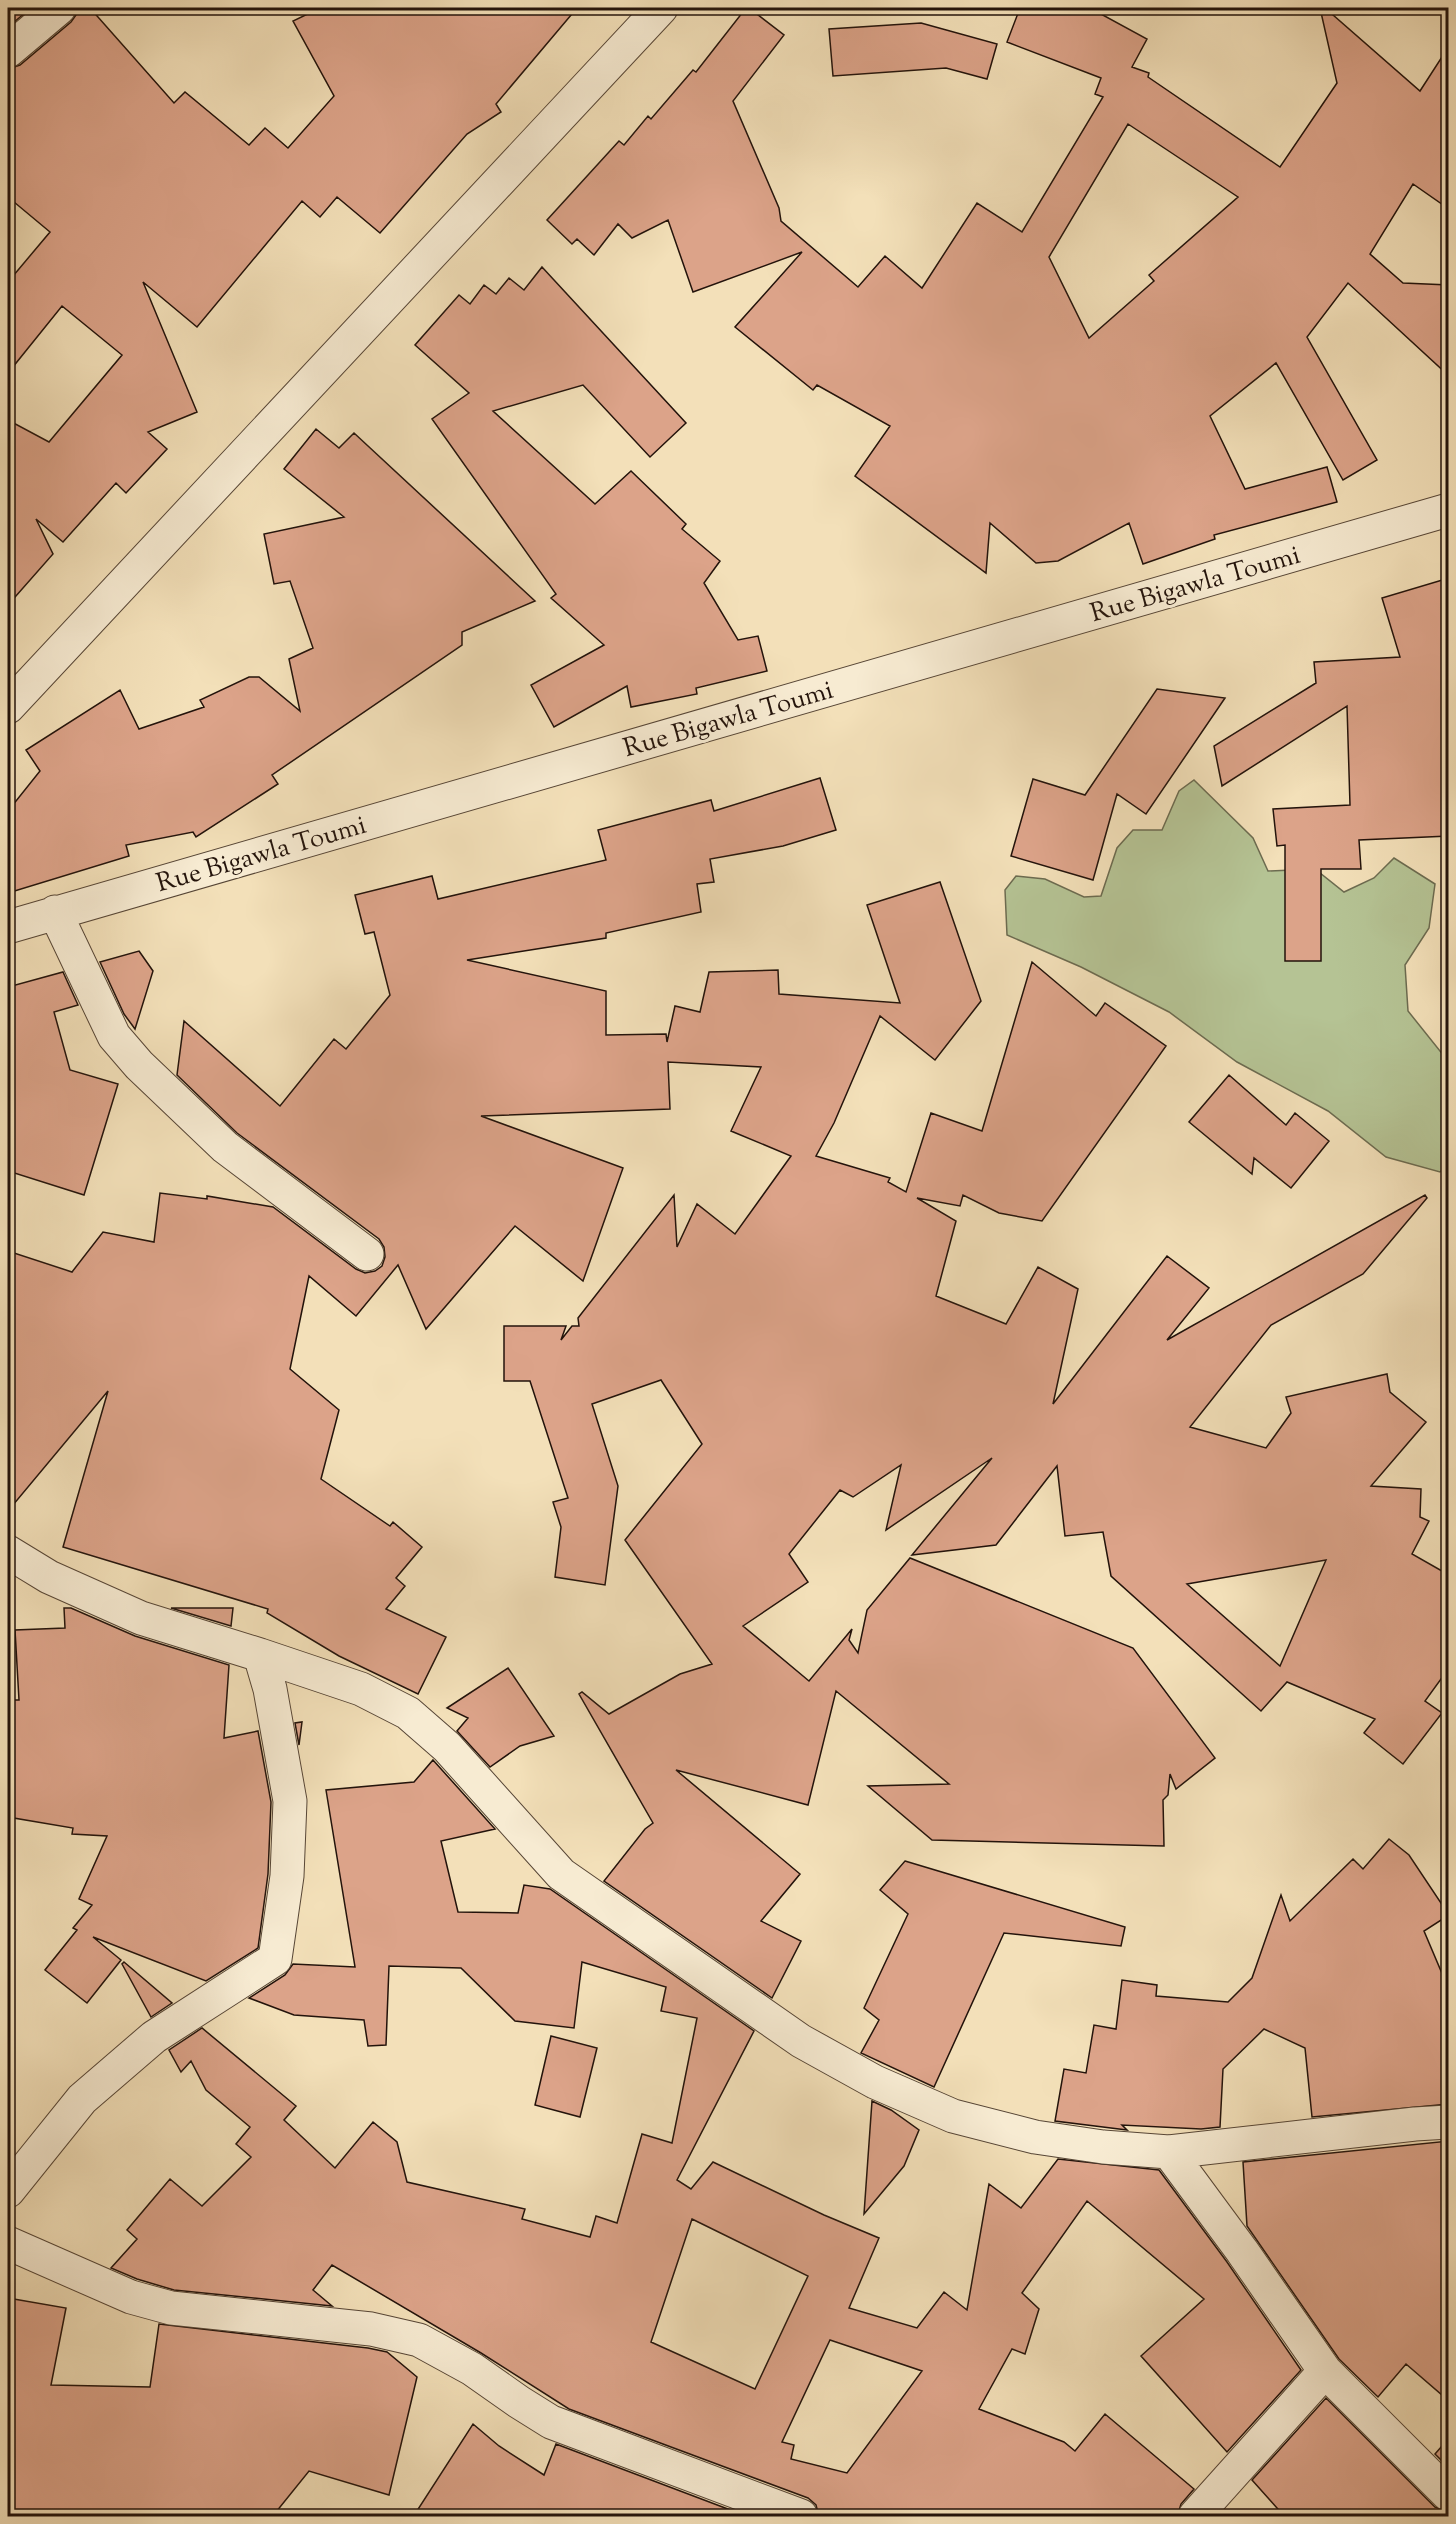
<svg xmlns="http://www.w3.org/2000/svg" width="1456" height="2524" font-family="'Sorts Mill Goudy',serif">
	<rect width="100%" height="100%" fill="#f3e0b9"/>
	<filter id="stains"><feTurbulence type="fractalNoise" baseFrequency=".00333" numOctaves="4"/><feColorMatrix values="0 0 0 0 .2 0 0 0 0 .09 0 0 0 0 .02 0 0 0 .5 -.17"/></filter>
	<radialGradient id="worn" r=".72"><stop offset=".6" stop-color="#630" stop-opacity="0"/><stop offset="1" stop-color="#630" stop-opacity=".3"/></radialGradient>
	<!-- green -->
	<path fill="#b5c394" stroke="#6c6b50" stroke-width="1.5" d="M1194,780l59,58 15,33 47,-2 29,23 30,-14 20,-20 41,26 -6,44 -24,37 3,46 40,50v103l-8,8 -54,-15 -58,-46 -91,-49 -68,-50 -88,-45 -74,-32 -2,-45 11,-14 29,3 39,18 17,-1 16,-48 16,-18h29l17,-39z"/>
	<!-- building -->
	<path fill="#dca389" stroke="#23130b" stroke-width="1.5" fill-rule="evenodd" d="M8,8h23l-23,19z
		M77,8h13l84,95 11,-11 64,53 16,-17 23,20 46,-52 -41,-75 27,-13h257l-81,96 5,8 -34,22 -87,99 -43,-36 -17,20 -18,-16 -105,126 -54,-45 54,130 -49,20 19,17 -41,44 -10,-10 -53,59 -27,-23 17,35 -45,51v-185l41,22 73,-87 -60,-49 -54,67v-91l42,-50 -42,-35v-128l12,-4 51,-43 5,-7z
		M746,8h3l35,27 -51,66 46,107 2,13 77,66 27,-31 37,32 55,-85 45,29 81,-135 -8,-3 6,-16 -94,-36 13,-34h70l57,31 -15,28 17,6 -1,4 132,90 57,-84 -17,-75h5l95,83 29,-45v163l-36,-25 -43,70 33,29 46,2v91l-101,-93 -41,54 70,123 -34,20 -67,-117 -66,53 35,73 82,-22 10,35 -123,33 1,4 -72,25 -14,-41 -71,38 -22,2 -46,-40 -4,50 -131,-97 35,-50 -73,-41 -4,5 -78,-63 67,-75 -109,40 -25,-72 -36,18 -14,-14 -24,31 -17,-16 -5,5 -25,-24 72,-79 5,4 24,-29 3,3 42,-49 3,2zM1128,124l110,73 -89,78 5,6 -65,57 -40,-81z
		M921,23l76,21 -10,35 -41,-11 -113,8 -4,-47z
		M542,267l144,156 -36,34 -67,-72 -90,26 102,93 36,-33 55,53 -4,5 38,32 -16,22 34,57 20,-4 9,35 -71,17 1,6 -66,13 -4,-21 -73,41 -23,-42 73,-40 -53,-47 5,-4 -124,-175 37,-26 -54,-48 44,-50 11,9 14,-19 12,9 13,-16 15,12z
		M316,429l23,19 15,-15 181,168 -73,31v13l-190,130 6,9 -82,53 -3,-5 -67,13 3,11 -121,37v-82l32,-40 -14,-21 94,-60 19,39 65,-22 -4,-7 49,-23h10l41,34 -11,-52 24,-11 -23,-67 -16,3 -10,-50 80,-17 -60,-48z
		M1449,578v258l-90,4 2,29h-40v92h-36v-116l-8,1 -4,-37 77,-4 -3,-99 -125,80 -8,-40 102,-63 -2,-21 86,-5 -18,-59z
		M1157,689l68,9 -79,116 -29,-20 -24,86 -82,-24 22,-77 52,16z
		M820,778l16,52 -53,16 -73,13 4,23 -17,2 4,28 -95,21v5l-139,22 139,31v44l60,-1 1,8 8,-36 25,6 9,-40 69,-2 1,24 121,9 -33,-98 73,-23 41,119 -46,59 -55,-44 -46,107 -18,33 74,22 -2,4 18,10 25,-79 51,18 50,-169 64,54 9,-13 61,43 -124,175 -43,-8 -36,-18 -3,11 -43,-8 39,23 -20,75 70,28 32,-57 40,22 -25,115 114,-148 42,32 -42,52 258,-145 2,3 -64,76 -92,51 -81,102 76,21 25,-35 -5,-16 101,-23 3,18 36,30 -55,64 50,3 -1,28 9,4 -17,33 37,21v93l-24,33 17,12 -39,51 -39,-31 11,-14 -88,-37 -26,29 -150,-135 -8,-44 -38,4 -8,-70 -61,79 -84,10 80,-97 -106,72 15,-65 -48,32 -13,-7 -51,64 19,28 -65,44 66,55 43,-52 -3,11 9,13 9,-43 43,-52 223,90 82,110 -39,31 -6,-15 -2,21 -5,5 1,46 -232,-6 -64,-54 81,-2 -113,-93 -28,114 -132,-35 124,104 -39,47 40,20 -29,57 -168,-117 41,-52 8,-6 -74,-129 3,-2 27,22 71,-40 32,-10 -87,-124 77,-96 -41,-64 -69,24 26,82 -13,99 -50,-8 6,-50 -8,-25 15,-4 -38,-117h-26v-55h62l-5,14 11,-14h7l-1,-8 96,-123 3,52 20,-43 38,30 56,-78 -60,-25 30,-64 -93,-5 2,47 -189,7 142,52 -40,113 -68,-55 -89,103 -28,-64 -42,51 -47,-40 -19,93 49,41 -18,69 69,47 3,-4 29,25 -26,31 9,8 -19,23 60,28 -28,57 -79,-38 -72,-43 1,-4 -205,-62 45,-156 -100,120v-260l64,21 31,-40 51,10 6,-49 47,6v-3l66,11 83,62 9,4 10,-2 7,-5 3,-9 -1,-10 -5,-8 -142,-106 -60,-58 7,-54 96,85 54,-67 12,10 44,-54 -16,-63 -9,2 -10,-39 77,-19 6,23 168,-39 -8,-30 113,-30 3,11zM1326,1560l-46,106 -93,-82z
		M139,951l14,20 -18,58 -11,-15 -24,-52z
		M63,972l15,33 -24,7 16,58 48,14 -34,111 -76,-24v-184z
		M1229,1075l57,50 9,-12 34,28 -38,47 -37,-30 -2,16 -63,-52z
		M64,1608h7l64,28 94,29 -5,73 34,-7 13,71 -3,72 -10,74 -52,33 -113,-44 28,23 -34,43 -42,-33 32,-40 -4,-2 19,-23 -13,-6 28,-63 -35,-2 1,-6 -65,-11v-54l5,-63h6l-4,-70 50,-2z
		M171,1608h62l-2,18z
		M508,1668l46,68 -34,10 -30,21 -33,-36 11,-13 -21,-10z
		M302,1722l-3,23 -4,-22z
		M433,1760l62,69 -54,12 17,71 60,1 6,-28 26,4 204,142 -77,149 14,9 22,-27 111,53 55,23 -30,70 68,20 27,-36 23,18 22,-126 32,24 37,-49 101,11 68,92 74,108 -74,82 -86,-96 63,-57 -117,-98 -65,92 17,16 -14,45 -13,-5 -33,60 85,33 11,9 30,-37 89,75 -13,15 -4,13h-358l-3,-12 -8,-7 -239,-89 -88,-56 -149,-88 -19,25 19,16 -158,-16 -37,-11 -26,-11 26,-29 -10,-9 43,-51 32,27 49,-49 -15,-13 14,-17 -44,-37 -15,-29 -10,11 -12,-22 33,-22 94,78 -12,14 51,48 38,-46 24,20 10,40 118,27 -3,10 68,18 6,-21 21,7 25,-89 30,9 25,-125 -36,-7 5,-24 -84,-25 -8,66 -59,-7 -54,-53 -72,-2 -3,79 -18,1 -4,-26 -70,-5 -45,-17 36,-23 8,-11 62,3 -29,-177 88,-8zM692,2219l116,57 -53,113 -104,-47zM830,2340l92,31 -75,102 -56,-14 3,-14 -12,-3z
		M1389,1839l20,16 40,60 -25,16 25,59v114l-137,13 -7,-69 -41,-19 -41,40 -3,58 -19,2 -79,-4 5,5 -72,-9 9,-52 22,4 8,-48 22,4 6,-49 35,5 -1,11 72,6 24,-24 29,-83 9,26 63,-62 10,10z
		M905,1861l220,66 -4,19 -117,-13 -70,154 -73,-34 18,-33 -15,-12 44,-94 -28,-24z
		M124,1962l48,41 -21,14 -29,-53z
		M551,2036l46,12 -17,69 -45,-12z
		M872,2101l19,9 28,20 -15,36 -40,48z
		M1449,2141v260l-43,-37 -28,33 -39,-38 -92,-133 -4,-64z
		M8,2298l58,10 -15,77 99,2 9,-63 209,24 19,4 30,25 -28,118 -80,-24 -37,46h-264z
		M1326,2398l109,109 14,5v5h-164l-33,-37z
		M473,2424l26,22 45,29 12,-31 193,73h-336z
		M1449,2438v30l-14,-14z"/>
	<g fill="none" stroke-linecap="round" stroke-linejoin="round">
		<defs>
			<path id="minor" d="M8,51l51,-43
				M8,707l653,-699
				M55,912l59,124 25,29 86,82 142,107
				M8,927l1440,-417
				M8,1552l41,25 92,41 119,37 10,34 20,112 -3,75 -12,83 -121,78 -72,62 -74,92
				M260,1655l101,34 47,24 39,34 114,127 240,167 74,41 78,34 82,21 68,10 66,5 246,-28 33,-2
				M1169,2152l73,99 83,120 123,123
				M8,2243l123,54 40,11 200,21 48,11 53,29 47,33 32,20 250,94
				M1195,2516l130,-145"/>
		</defs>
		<!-- minor casing -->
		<use href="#minor" stroke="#574636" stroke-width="35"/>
		<!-- minor -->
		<use href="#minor" stroke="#f7ebd2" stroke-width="33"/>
	</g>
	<g text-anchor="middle" stroke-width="6" stroke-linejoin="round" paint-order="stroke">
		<!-- street labels -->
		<g font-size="26" fill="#23130b" stroke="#f7ebd2">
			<text transform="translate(1195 583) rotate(-16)" y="9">Rue Bigawla Toumi</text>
			<text transform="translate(728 718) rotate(-16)" y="9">Rue Bigawla Toumi</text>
			<text transform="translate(261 853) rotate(-16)" y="9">Rue Bigawla Toumi</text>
		</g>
	</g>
	<!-- margin -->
	<rect width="1456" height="2524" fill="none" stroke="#f3e0b9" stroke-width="30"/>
	<rect x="9" y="9" width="1438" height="2506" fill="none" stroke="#23130b" stroke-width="3"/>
	<rect x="15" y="15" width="1426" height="2494" fill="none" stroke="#23130b" stroke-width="1.5"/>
	<rect width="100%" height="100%" filter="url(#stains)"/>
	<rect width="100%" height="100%" fill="url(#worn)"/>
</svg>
